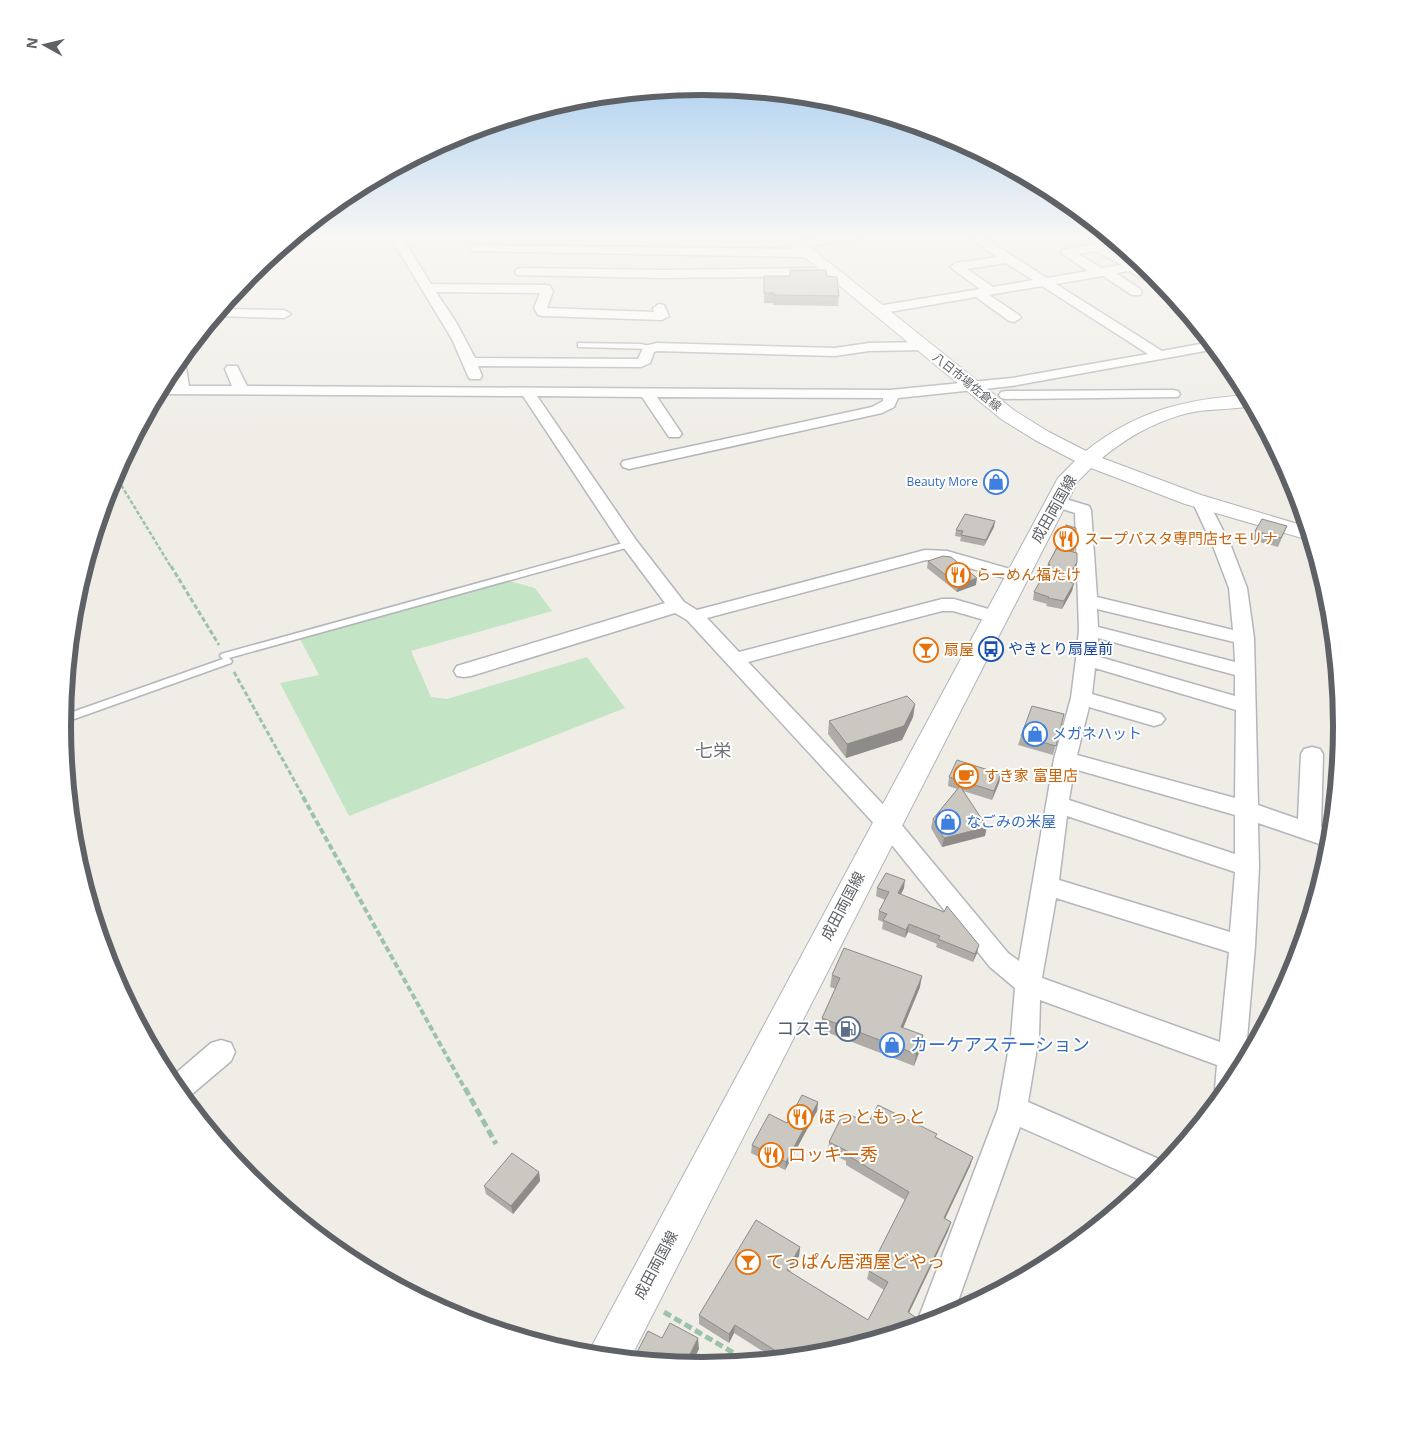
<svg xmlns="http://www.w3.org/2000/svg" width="1405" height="1453" font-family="'Open Sans','Noto Sans JP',sans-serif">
	<rect width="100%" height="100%" fill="#efede6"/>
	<!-- green -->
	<path fill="#c4e5c5" d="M505,580l30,8 17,23 -141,40 20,46 16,2 140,-42 38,51 -276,108 -69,-133 39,-8 -19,-36z"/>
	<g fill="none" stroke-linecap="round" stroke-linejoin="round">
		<defs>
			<path id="lane" d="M578,343l63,1 13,3 -4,2 -69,-2h-3z
				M630,541l3,1v4l-404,112 3,3 -1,2 -168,60 1,-8 159,-56 -3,-3 1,-2z"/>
			<path id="street" d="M389,235h12l30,49 115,1 4,1 3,5 -6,17 107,4 -1,-4 6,-4 5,1 5,11 -7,4 -119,-4 -5,-1 -4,-7 6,-15 -104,-1 20,30 19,36 163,1 6,-13 13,-3 178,5 34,-5 54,-1 7,4 -7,4 -54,1 -34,5 -178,-5 -3,1 -4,11 -9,4 -163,-1 4,10 -2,3h-10l-2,-3 -16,-37z
				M836,235h30l-5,3 -64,10 -6,-3 6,-3z
				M966,235h14l67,43 41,-7 -27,-18 2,-3 35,-7 4,2 34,18 4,-1 7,6 -5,1 16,8 10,13h-6l-33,-19 -13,2 24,16 2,3 -2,3h-8l-29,-19 -47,8 106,67 49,-9 5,7 -204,37 -114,12 -4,9 -12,6 -253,56 -6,-2 -2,-3 2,-3 249,-54 11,-6v-3l-226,-1 25,37 -3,3h-10l-27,-40 -105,-1 99,144 48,62 13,8 228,-60 22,1 77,22 3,4 -3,4 -6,1 -73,-21 -19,-1 -219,58 32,34 203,-53h12l48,14 3,4 -3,4 -7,2 -42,-12h-11l-194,51 147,155 113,136 11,8 35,-202 17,-61 5,-39 3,-29 -4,-117 -25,-8 -2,-4 2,-4 6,-1 33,10 2,4 6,87 136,33 -4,-42 -16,-42 -21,-45 2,-4h12l25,49 16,42 7,50 4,167 40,14 3,-65 3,-5 8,-2 8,2 3,5 -2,73 11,3 -1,18 -73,-25 1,44 -4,79 -10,116 -11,20 -13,17 -2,-1 -4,-9 2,-24 -177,-65 -1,36 -11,66 140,61 -19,21 -129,-57 -67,188 -34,11 -2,-4 81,-213 13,-73 4,-48 -25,-21 -111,-138 -192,-209 -12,-7 -204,63 -7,1 -7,-1 -3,-5 3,-5 208,-63 -44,-59 -98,-148 -365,-2 5,-8h12l-3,-17 9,-11 4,4 4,24h43l-7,-17 2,-3h10l10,20 643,4 122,-12 136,-24 -106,-68 -53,9 30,20 2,3 -7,4 -5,-1 -33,-24 -98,17 -5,-1 -1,-3 1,-3 5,-1 102,-17 -30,-22 6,-4 41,-6zM1096,251l26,14 -20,3 -24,-14zM1006,263l27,17 -40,7 -26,-18zM1097,609l137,33 1,20 -137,-35zM1098,638l137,37v21l-139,-40zM1095,668l141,42 -1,88 -158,-43 12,-48 65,19 7,-2 4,-5 -4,-5 -69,-20zM1074,769l161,46v39l-166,-54zM1067,816l168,56 -5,60 -171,-52zM1056,898l173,54 -9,90 -178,-64z
				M476,245l330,4 6,4 -6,4 -334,-6 -2,-2z
				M521,268l143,2 154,-2 6,4 -6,4 -154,2 -147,-3 -2,-3 2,-3z
				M221,309l63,1 7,4 -7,4 -69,-2z
				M1173,390l5,1 2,3 -2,3 -172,2 -5,-1 -2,-3 2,-3 5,-1z
				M221,1040l10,3 4,9 -4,9 -46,39 -16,-21 42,-36z"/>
			<path id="secondary" d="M778,235h17l220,176 34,21 37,19c50,-40 99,-52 162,-56l5,11c-17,3 -36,3 -54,5 -36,6 -69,24 -97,47l99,37 107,32 4,14 -127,-37 -94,-36 -13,13 -448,878 -43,-4 471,-877 17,-17 -40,-21 -34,-21z"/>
		</defs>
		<!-- lane casing -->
		<use href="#lane" stroke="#b3b6ba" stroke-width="3"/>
		<!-- street casing -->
		<use href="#street" stroke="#b3b6ba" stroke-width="3"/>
		<!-- secondary casing -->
		<use href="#secondary" stroke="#b2b5ba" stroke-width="2"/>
		<!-- path-far3 -->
		<path stroke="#9cc3a9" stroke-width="2.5" stroke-dasharray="4 2" stroke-linecap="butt" d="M115,475l56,92"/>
		<!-- path-far2 -->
		<path stroke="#9cc3a9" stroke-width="3" stroke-dasharray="5 2.5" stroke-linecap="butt" d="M171,566l48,79
			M234,672l70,126"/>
		<!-- path-far1 -->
		<path stroke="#9cc3a9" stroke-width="4" stroke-dasharray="6 3" stroke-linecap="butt" d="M303,797l162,292"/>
		<!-- path -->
		<path stroke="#9cc3a9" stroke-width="5" stroke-dasharray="8 4" stroke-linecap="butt" d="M465,1088l31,56
			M664,1312l85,50"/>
		<!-- lane -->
		<use href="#lane" fill="#fff" fill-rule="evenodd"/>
		<!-- street -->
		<use href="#street" fill="#fff" fill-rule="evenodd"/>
		<!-- secondary -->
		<use href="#secondary" fill="#fff" fill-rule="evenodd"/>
	</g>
	<!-- wall -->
	<path fill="#afaca7" d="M790,270l37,6 12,20 -1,10 -65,-1v-2h-9v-27h26z
		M1287,526l-9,21 -26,-7 3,-9z
		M994,527l-10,19 -24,-5 1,-4 -6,-1 1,-6z
		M1076,528l-2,22 -1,2 2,18 -7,12 6,1 -2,8 -10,18 -16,-3 1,-2 -14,-4 1,-8 12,-21 2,-7 7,-14 2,-8z
		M928,561l48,24 -19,7 -30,-24z
		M915,704l-2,13 -11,23 -56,18 -18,-24 1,-13z
		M1064,714l-11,41 -35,-10 3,-9z
		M1001,774l-2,9 -7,17 -29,-9 22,45 -43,11 -11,-19 2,-9 24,-30 -9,-3 1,-9z
		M877,888h27l-3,6 76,59 -4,9 -37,-15 1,-3 -29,-12 -3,6 -23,-9 1,-7 -5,-2 1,-9 6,-11 -9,-4z
		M832,975l88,12 -17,41 18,19 -7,19 -93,-36 1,-12 14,-29 -6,-2z
		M818,1102l-1,9 -32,59 -34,-17 1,-8z
		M868,1123l68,14 37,20 -3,9 -25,53 6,3 -3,9 -39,82 9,6 -3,9 -88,26 -52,5 -41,-26 -5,10 -30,-19v-9l101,-68 -1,9 -9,16 78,48 16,-30 -17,-11 2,-8 36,-71 -59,-35v-4l-18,-9 1,-10z
		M539,1172l1,9 -27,33 -27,-20 -2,-8z"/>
	<!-- shaded-wall -->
	<path fill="#8e8c88" d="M995,521l-1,6 -10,19 2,-6z
		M1076,541l-2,9 -2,5 2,-9z
		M1077,562l-2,8 -10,19 1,-8z
		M977,578l-1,7 -19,7 1,-7z
		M1074,583l-2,8 -10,18 2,-8z
		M915,704l-2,13 -11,23 -56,18 1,-14z
		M1001,774l-2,9 -7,17 2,-9z
		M987,827l-2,9 -43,11 2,-9z
		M905,880l-1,8 -7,14 1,-9z
		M909,924l-1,8 -3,6 1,-8z
		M979,945l-2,8 -4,9 2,-8z
		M922,976l-2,11 -21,51 2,-11z
		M923,1035l-2,12 -7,19 2,-12z
		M818,1102l-1,9 -32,59 1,-8z
		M973,1157l-3,9 -29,61 3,-9z
		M539,1172l1,9 -27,33 -2,-8z
		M951,1222l-3,9 -43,90 3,-9z
		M800,1247l-1,9 -13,23 1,-9z
		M735,1325l-1,8 -5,10v-9z
		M698,1338l1,11 -8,16 -1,-11z"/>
	<!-- building -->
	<path fill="#cbc8c2" stroke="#8e8c88" d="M790,270h36l1,6 10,1 2,19 -65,-1v-2h-10v-17h26z
		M965,514l30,7 -9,19 -25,-5 2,-4 -7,-1z
		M1262,519l25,7 -6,12 -26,-7z
		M1066,525l10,3v13l-2,5 -17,-4z
		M1057,548l20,5v9l-11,19 8,2 -10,18 -16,-3 1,-1 -15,-5 16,-28h-2z
		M943,556l8,1 26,21 -19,7 -30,-24z
		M907,696l8,8 -11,22 -57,18 -18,-23z
		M1032,706l32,8 -8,32 -35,-10z
		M957,760l44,14 -7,17 -45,-14z
		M960,786l27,41 -43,11 -11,-19z
		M886,873l19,7 -7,13 46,19 3,-6 32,39 -4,9 -37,-15 2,-3 -31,-12 -3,6 -23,-10 4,-6 -8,-3 10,-19 -12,-4z
		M844,948l78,28 -21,51 22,8 -7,19 -94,-36 18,-40 -8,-3z
		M802,1095l16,7 -32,60 -34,-17 17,-31 18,9z
		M878,1105l59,29 -2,3 38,20 -29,61 7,4 -43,90 10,7 -4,9 -87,26 -40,4 -52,-33 -6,9 -30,-19 57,-95 44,27 -13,23 81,50 20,-38 -19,-11 40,-79 -62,-37 2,-3 -20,-10 15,-30 24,11z
		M512,1153l27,19 -28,34 -27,-20z
		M670,1323l28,15 -8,16 19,10 -1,2h-6l-69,-6 15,-29 14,7z"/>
	<!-- sky -->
	<linearGradient id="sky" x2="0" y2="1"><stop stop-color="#8fc1ef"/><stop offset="0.54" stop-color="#f8f7f4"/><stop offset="1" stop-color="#f8f7f4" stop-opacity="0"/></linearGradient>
	<rect width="1405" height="439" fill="url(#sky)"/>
	<!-- icons -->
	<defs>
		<symbol id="shop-ring" viewBox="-11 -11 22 22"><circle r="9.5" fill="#fff" stroke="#3f7fe0" stroke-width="1.5"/><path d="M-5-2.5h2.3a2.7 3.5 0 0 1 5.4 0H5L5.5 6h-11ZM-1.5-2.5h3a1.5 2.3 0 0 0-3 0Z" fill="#3f7fe0"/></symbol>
		<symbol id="restaurant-ring" viewBox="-11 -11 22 22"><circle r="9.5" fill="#fff" stroke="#e8710a" stroke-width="1.5"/><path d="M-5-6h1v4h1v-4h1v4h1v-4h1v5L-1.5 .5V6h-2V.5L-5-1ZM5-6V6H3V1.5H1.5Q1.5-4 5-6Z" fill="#e8710a"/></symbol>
		<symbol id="bus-ring" viewBox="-11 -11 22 22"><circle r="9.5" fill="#fff" stroke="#1a4fb4" stroke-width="1.5"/><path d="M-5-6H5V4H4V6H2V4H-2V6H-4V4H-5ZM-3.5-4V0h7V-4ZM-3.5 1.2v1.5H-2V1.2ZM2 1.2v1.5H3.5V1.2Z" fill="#1a4fb4"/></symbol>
		<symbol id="bar-ring" viewBox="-11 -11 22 22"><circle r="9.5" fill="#fff" stroke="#e8710a" stroke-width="1.5"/><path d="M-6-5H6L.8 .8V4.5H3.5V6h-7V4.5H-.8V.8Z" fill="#e8710a"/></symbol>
		<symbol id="cafe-ring" viewBox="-11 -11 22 22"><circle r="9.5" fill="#fff" stroke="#e8710a" stroke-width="1.5"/><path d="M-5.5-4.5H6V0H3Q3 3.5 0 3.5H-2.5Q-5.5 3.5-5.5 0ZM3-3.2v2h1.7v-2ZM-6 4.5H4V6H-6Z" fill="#e8710a"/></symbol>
		<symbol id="fuel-ring" viewBox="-11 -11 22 22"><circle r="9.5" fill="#fff" stroke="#5c6f8a" stroke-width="1.5"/><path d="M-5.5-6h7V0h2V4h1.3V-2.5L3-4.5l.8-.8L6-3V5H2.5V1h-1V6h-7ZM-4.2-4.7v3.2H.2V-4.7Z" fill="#5c6f8a"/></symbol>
	</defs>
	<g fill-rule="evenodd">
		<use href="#shop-ring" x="982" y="468" width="28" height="28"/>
		<use href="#restaurant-ring" x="1052" y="525" width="28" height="28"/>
		<use href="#restaurant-ring" x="944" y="561" width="28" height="28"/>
		<use href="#bus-ring" x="977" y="635" width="28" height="28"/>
		<use href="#bar-ring" x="912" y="636" width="28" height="28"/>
		<use href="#shop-ring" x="1021" y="720" width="28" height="28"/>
		<use href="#cafe-ring" x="952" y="762" width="28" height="28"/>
		<use href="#shop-ring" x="934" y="808" width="28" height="28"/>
		<use href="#fuel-ring" x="834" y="1015" width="28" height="28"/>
		<use href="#shop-ring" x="878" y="1031" width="28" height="28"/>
		<use href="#restaurant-ring" x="786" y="1103" width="28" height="28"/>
		<use href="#restaurant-ring" x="757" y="1141" width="28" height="28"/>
		<use href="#bar-ring" x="734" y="1248" width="28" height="28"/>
	</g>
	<g text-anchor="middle" stroke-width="4" stroke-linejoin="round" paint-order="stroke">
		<!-- far-street labels -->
		<g font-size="12" fill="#5e6165" stroke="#fff">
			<text transform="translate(967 382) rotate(39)" y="4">八日市場佐倉線</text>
		</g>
		<!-- far-shop labels -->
		<g font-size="12" fill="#366cbe" stroke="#fff" text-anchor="end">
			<text x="978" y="486">Beauty More</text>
		</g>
		<!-- street labels -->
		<g font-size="15" fill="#5e6165" stroke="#fff">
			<text transform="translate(1054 509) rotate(-60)" y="5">成田両国線</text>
			<text transform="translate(843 906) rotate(-62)" y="5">成田両国線</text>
			<text transform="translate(656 1265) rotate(-62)" y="5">成田両国線</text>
		</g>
		<!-- food labels -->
		<g font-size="15" fill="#c56008" stroke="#fff" text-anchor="start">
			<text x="1084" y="544">スープパスタ専門店セモリナ</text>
			<text x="976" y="580">らーめん福たけ</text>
			<text x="944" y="655">扇屋</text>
			<text x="984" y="781">すき家 富里店</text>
		</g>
		<!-- transit labels -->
		<g font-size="15" fill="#164399" stroke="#fff" text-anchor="start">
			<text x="1008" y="654">やきとり扇屋前</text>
		</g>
		<!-- shop labels -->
		<g font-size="15" fill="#366cbe" stroke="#fff" text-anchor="start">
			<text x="1052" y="739">メガネハット</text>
			<text x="966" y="827">なごみの米屋</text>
		</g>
		<!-- quarter labels -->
		<g font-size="18" fill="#6f7377" stroke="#fff">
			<text x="713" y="757">七栄</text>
		</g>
		<!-- near-service labels -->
		<g font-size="18" fill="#4e5e75" stroke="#fff" text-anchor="end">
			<text x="830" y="1035">コスモ</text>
		</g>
		<!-- near-shop labels -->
		<g font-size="18" fill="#366cbe" stroke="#fff" text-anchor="start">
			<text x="910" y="1051">カーケアステーション</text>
		</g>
		<!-- near-food labels -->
		<g font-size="18" fill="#c56008" stroke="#fff" text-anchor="start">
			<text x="818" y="1123">ほっともっと</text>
			<text x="788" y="1161">ロッキー秀</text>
			<text x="766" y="1268">てっぱん居酒屋どやっ</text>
		</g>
	</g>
	<!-- crop -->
	<path d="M0 0H1405V1453H0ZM71 726a631 631 0 1 1 1262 0a631 631 0 1 1-1262 0Z" fill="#fff" fill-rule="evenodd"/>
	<path fill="none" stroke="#5e6165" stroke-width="6" d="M71 726a631 631 0 1 1 1262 0a631 631 0 1 1-1262 0Z"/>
	<!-- north arrow -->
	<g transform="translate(45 45) rotate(278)" stroke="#ffffff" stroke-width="4" paint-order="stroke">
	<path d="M0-4L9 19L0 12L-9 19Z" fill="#5e6165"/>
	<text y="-8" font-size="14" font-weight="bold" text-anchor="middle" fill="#5e6165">N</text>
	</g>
</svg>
